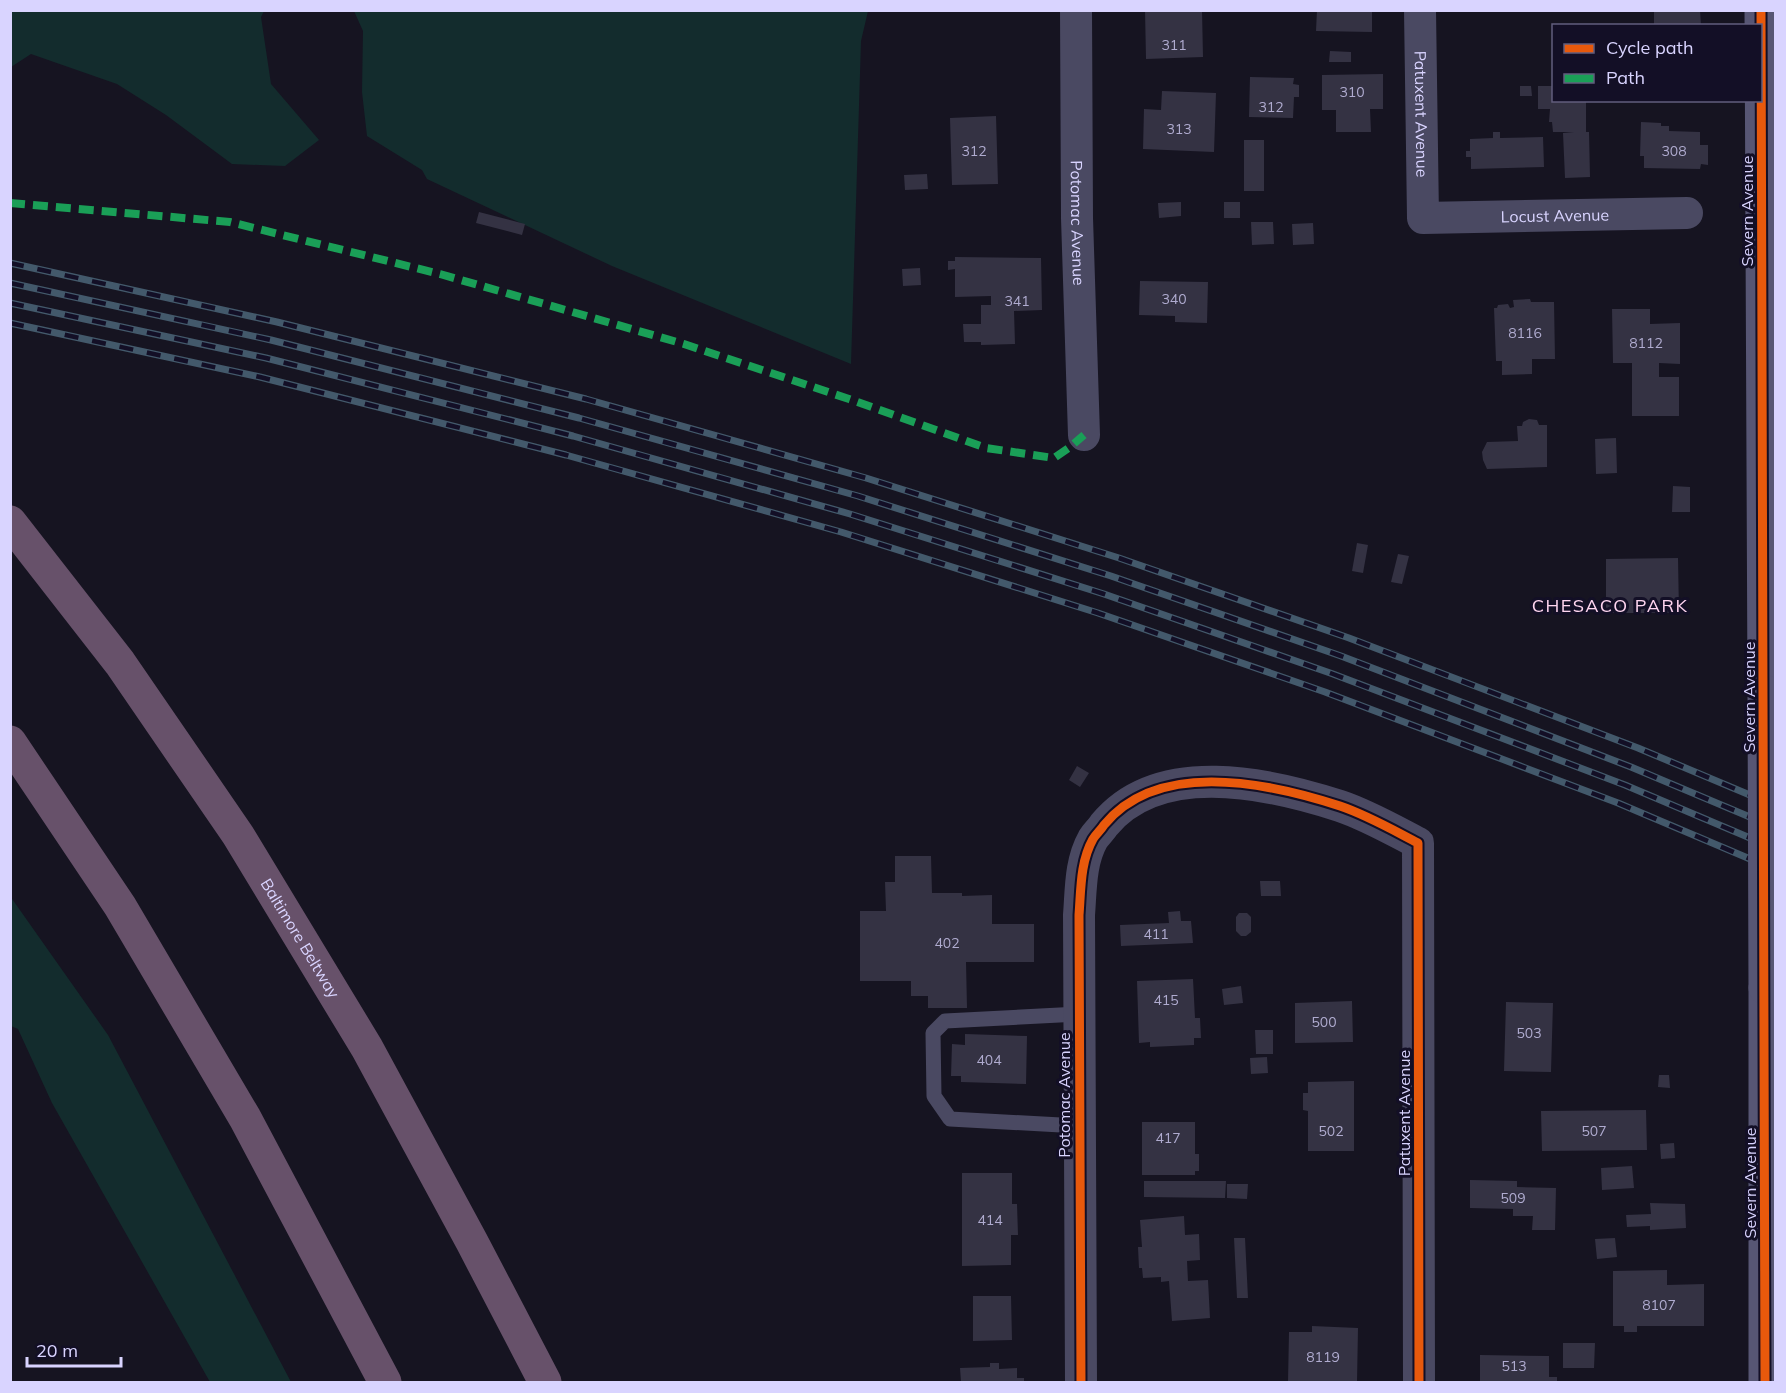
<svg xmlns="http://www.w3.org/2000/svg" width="1786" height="1393" font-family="Mulish,sans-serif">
	<rect width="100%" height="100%" fill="#161421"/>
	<!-- green -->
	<path fill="#132c2d" d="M11,10l253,1 -3,6 10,67 48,56 -34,26 -53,-2 -66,-49 -49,-31 -86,-30 -20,13z
		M354,11h514l-7,30 -10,323 -239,-98 -185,-87 -5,-9 -55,-34 -5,-44 1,-61z
		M10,896l98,139 183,347h-81l-158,-279 -34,-74 -7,-3z"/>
	<!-- building -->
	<path fill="#343243" d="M1145,10h57l1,47 -57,2z
		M1317,10h55v22l-56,-1z
		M1654,10h46l1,16h-47z
		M1330,51l21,1v10h-22z
		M1383,74v35h-13l1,23h-35v-22h-14v-35z
		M1250,77l44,1 -1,6 6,1v12h-5l-1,21 -44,-1z
		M1520,86h11l1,10h-12z
		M1538,86h16v14h32v32h3l1,45 -25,1 -2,-45 11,-1h-21l-1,-10h-3l1,-13h-12z
		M1162,91l54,2 -2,59 -71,-3 1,-40 17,1z
		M996,116l2,68 -46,1 -2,-67z
		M1641,122l20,1v3h8v5l31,1v13h8v20l-7,-1 -1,5 -56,-1v-12h-4z
		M1493,132h7v6l43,-1 1,30 -73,2v-12h-5v-6h4v-12l23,-1z
		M1244,140h20v51h-20z
		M927,174l1,15 -23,1 -1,-15z
		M1181,202v14l-22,2 -1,-15z
		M1224,202h16v16h-16z
		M479,212l46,12 -3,11 -46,-12z
		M1251,222h22l1,22 -22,1z
		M1313,223l1,21 -21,1 -1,-21z
		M955,257l86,1 1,52 -28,1 1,33 -34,1v-3h-17l-1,-18h18v-19h10v-9l-36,1v-28l-7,1v-9h7z
		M920,268l1,17 -18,1 -1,-17z
		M1140,281l68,1 -1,41 -32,-1v-6l-36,-1z
		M1530,299l1,3h23l1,57h-23v15l-30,1v-14h-6l-2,-53h3l1,-3 10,-1 2,4 4,-1 -1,-7z
		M1612,309h38v15l30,-1v41l-21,-1v14h20v39h-47v-53h-19z
		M1529,419l8,1 2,5h8v42l-60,2 -4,-9 -1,-8 5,-10 31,-1 -1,-15h5l1,-4z
		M1616,438l1,35 -21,1 -1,-35z
		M1673,486l17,1v25h-18z
		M1357,543l11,2 -5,28 -11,-2z
		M1398,554l11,2 -7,28 -11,-2z
		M1678,558l1,55h-73v-54z
		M1077,766l12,7 -9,14 -11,-7z
		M895,856h36l1,37h30v3l30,-1v29h42v38h-68l1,46h-39v-12h-17v-15h-51v-70h26l-1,-29h10z
		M1260,881h20l1,15h-20z
		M1180,911l1,10h10l2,22 -72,3 -1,-21 49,-2 -1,-11z
		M1239,913h8l4,4v15l-5,4h-5l-5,-5v-14z
		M1193,979l2,39h5l1,20h-7v7l-44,2v-5l-11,1 -2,-62z
		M1241,986l2,17 -19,2 -2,-16z
		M1352,1001l1,41 -58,1v-40z
		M1506,1002l47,1 -2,69 -47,-1z
		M1255,1030h18v24h-17z
		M965,1034l62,2 -1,48 -65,-2v-6h-10l1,-32 13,1z
		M1267,1057l1,16 -17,1 -1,-16z
		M1659,1075h10l1,13 -12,-1z
		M1354,1081v70h-46v-40l-5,-1v-17h5v-11z
		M1646,1110l1,40 -105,1 -1,-40z
		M1142,1122h53v32h4v17h-4v4h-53z
		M1674,1143l1,15 -14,1 -1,-15z
		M1632,1166l2,22 -32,2 -1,-22z
		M962,1173h50v31h5l1,31h-7v30l-49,1z
		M1470,1180l47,1v6l39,1 -1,42h-23l1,-14h-20v-7l-43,-1z
		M1144,1181h82l-1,17 -81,-1z
		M1227,1184h21l-1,15 -20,-1z
		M1650,1203l35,1 1,24 -36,2v-4l-23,1 -1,-12 25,-1z
		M1184,1216l1,19 14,-1 1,26 -13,1 1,20 20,-1 2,38 -38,3 -3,-40 -8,1v-5l-18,1 -1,-10h-3l-1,-21h4l-2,-27z
		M1234,1238h11l3,60h-11z
		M1615,1238l2,19 -20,2 -2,-20z
		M1667,1270v15l37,-1v42h-67v6h-13v-6h-11v-55z
		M973,1296h38l1,44 -39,1z
		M1312,1326l46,2 -1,54h-69l1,-50h23z
		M1563,1343h32l-1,25h-31z
		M1480,1355l69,1v21h8v5h-77z
		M990,1363h9v6l18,-1v10h7v4h-63l-1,-14 30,-1z"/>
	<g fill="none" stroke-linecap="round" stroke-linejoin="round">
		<!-- lane -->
		<path stroke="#4a4962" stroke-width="15" d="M1079,1126l-129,-7 -16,-23 -1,-63 12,-12 134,-7"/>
		<!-- street -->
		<g stroke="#4a4962" stroke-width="32">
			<path id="s1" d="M1076,10l1,208 7,217"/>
			<path id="s2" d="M1420,10l3,208 264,-5"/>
			<path d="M1081,1382l-2,-467c2,-25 1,-53 14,-76 3,-5 8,-9 11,-14 55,-67 165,-42 236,-19 27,9 53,24 78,37l1,539"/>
		</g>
		<!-- secondary -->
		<path stroke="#575674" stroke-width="33" d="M1761,10l3,681
			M1765,988v394"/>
		<!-- highway -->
		<g stroke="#67516a" stroke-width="33">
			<path id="s3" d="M10,522l110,141 118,172 129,213 105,194 73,140"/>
			<path d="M10,742l110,164 125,212 140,264"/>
		</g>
		<defs>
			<path id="rail" d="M10,263l267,59 309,77 280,79 253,80 230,80 289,110 138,58
				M10,283l261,57 308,78 279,78 253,80 230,80 290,111 145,61
				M10,303l256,55 307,78 277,78 254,80 229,80 292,111 151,64
				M10,323l250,54 306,78 275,77 257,81 227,79 293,111 158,67"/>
		</defs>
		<!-- rail casing -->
		<use href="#rail" stroke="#43596b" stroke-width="7"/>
		<!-- rail -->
		<use href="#rail" stroke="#130f26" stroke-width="4.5" stroke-dasharray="14" stroke-linecap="butt"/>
		<!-- secondary-bridge -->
		<path stroke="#575674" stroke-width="33" d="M1764,691l1,297"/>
		<!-- quiet -->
		<path stroke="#1a9f57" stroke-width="8" stroke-dasharray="15 8" stroke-linecap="butt" d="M10,203l220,19 210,52 244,70 165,55 137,49 68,10 16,-11 14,-12"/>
		<defs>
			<path id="cycleway" d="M1761,10l4,1372
				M1081,1382l-2,-467c2,-25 1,-53 14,-76 3,-5 8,-9 11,-14 55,-67 165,-42 236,-19 27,9 53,24 78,37l1,539"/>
		</defs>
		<!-- cycleway casing -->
		<use href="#cycleway" stroke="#130f26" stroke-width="13"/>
		<!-- cycleway -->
		<use href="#cycleway" stroke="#e8590c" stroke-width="9"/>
	</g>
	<g text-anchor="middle" stroke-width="6" stroke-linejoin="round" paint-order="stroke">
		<!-- number labels -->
		<g font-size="14" fill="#b0acd0">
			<text x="1174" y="50">311</text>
			<text x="1352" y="97">310</text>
			<text x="1271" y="112">312</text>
			<text x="1179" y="134">313</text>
			<text x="974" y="156">312</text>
			<text x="1674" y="156">308</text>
			<text x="1174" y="304">340</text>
			<text x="1017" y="306">341</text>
			<text x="1525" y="338">8116</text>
			<text x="1646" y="348">8112</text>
			<text x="1156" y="939">411</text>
			<text x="947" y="948">402</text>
			<text x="1166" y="1005">415</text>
			<text x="1324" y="1027">500</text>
			<text x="1529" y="1038">503</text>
			<text x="989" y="1065">404</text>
			<text x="1331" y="1136">502</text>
			<text x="1594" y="1136">507</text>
			<text x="1168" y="1143">417</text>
			<text x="1513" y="1203">509</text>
			<text x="990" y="1225">414</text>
			<text x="1659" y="1310">8107</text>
			<text x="1323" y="1362">8119</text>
			<text x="1514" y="1371">513</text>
		</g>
		<!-- street labels -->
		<g font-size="16" fill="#d9d4ff" stroke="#130f26">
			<text dy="6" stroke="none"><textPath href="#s2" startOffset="104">Patuxent Avenue</textPath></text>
			<text transform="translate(1747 211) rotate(-90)" y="6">Severn Avenue</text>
			<text dy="6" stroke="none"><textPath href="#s2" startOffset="340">Locust Avenue</textPath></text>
			<text dy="6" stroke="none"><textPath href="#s1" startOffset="213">Potomac Avenue</textPath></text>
			<text transform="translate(1749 697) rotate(-90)" y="6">Severn Avenue</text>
			<text dy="6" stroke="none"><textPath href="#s3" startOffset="508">Baltimore Beltway</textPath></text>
			<text transform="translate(1064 1095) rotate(-90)" y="6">Potomac Avenue</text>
			<text transform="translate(1404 1113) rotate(-90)" y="6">Patuxent Avenue</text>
			<text transform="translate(1750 1183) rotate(-90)" y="6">Severn Avenue</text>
		</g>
		<!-- neighbourhood labels -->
		<g font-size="18" letter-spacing="1.5" fill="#ffd6f0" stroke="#130f26">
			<text x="1610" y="612">CHESACO PARK</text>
		</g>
	</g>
	<!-- border -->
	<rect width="1786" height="1393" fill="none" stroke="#d9d4ff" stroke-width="24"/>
	<!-- legend -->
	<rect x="1552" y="24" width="210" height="78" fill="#130f26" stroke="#625e7d" stroke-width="1.5"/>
	<rect x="1564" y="44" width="30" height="9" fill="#e8590c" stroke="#625e7d" stroke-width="1.5"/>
	<text x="1606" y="54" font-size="18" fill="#d9d4ff">Cycle path</text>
	<rect x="1564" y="74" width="30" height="9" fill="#1a9f57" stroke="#625e7d" stroke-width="1.5"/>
	<text x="1606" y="84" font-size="18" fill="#d9d4ff">Path</text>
	<!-- scale -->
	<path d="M27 1357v9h94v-9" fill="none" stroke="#d9d4ff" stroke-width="3"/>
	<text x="36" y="1357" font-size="18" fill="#d9d4ff" stroke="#130f26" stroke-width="4.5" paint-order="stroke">20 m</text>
</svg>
